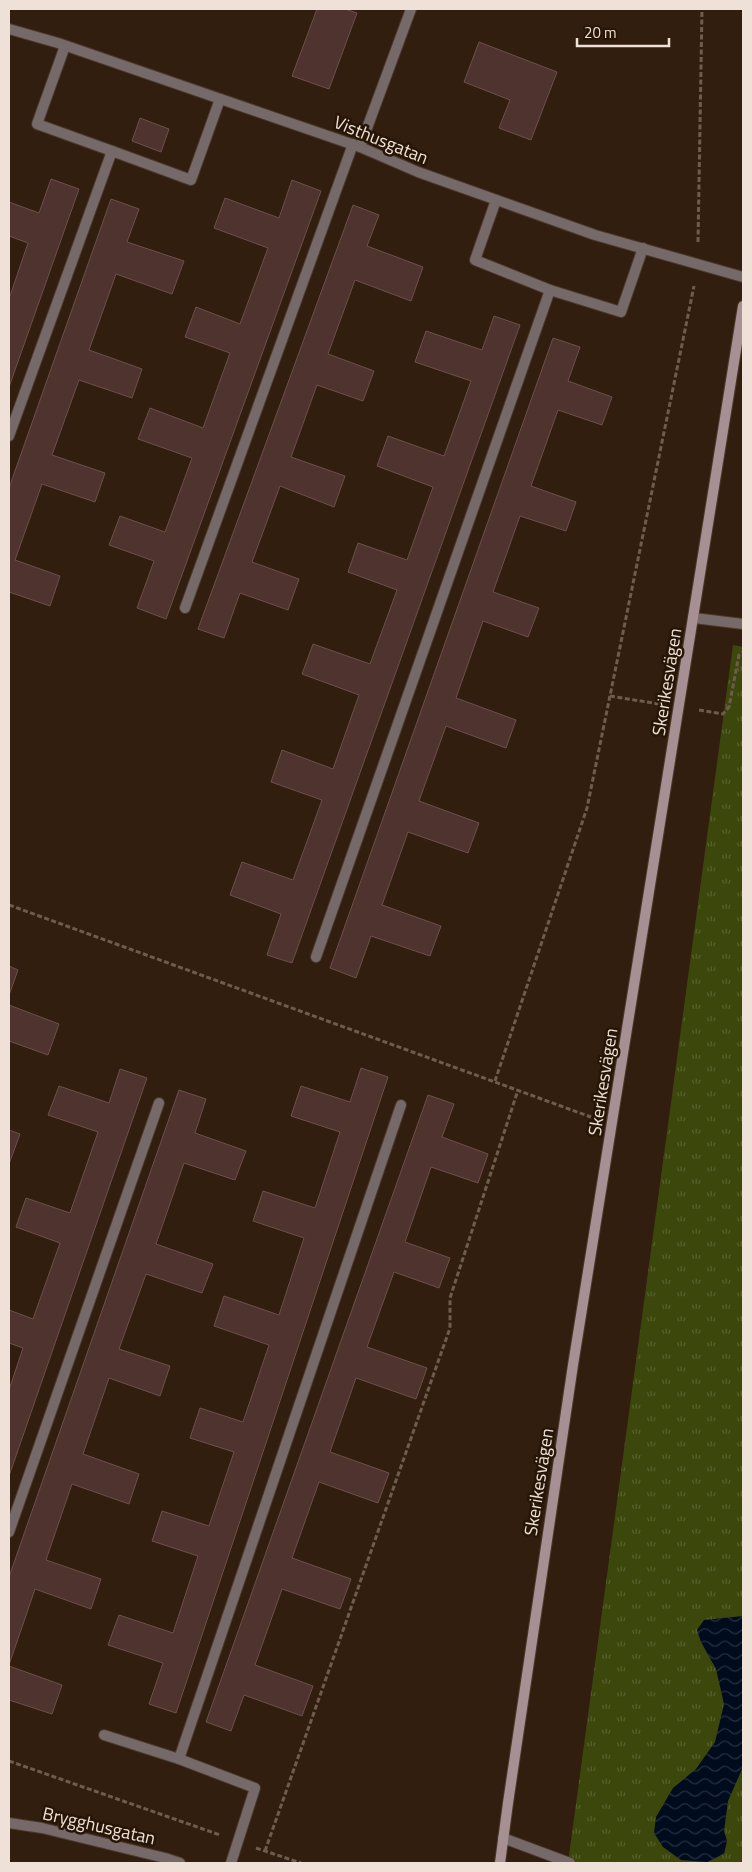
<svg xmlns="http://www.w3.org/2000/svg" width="752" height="1872" font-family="'Titillium Web',sans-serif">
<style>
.grass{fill:url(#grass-tufts)}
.water{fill:url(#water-waves)}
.building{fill:#4e332f;stroke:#6d504c}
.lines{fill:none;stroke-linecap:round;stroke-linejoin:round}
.lane-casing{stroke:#4c392b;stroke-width:12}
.street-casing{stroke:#4c392b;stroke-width:12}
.secondary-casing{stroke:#4c392b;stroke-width:12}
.path{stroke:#6e5c4f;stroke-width:3;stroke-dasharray:5 2.5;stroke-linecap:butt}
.lane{stroke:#76696a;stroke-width:10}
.street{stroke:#76696a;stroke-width:10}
.secondary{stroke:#a69093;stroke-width:10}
.labels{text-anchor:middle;stroke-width:5;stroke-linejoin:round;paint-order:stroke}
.street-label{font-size:18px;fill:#efe1d8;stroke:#271506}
</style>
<defs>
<pattern id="grass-tufts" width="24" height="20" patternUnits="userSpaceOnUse" patternTransform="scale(1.25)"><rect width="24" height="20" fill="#3c470b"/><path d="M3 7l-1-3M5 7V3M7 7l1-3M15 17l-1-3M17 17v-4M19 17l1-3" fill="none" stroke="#58612e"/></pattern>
<pattern id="water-waves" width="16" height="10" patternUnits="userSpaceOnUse" patternTransform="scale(1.25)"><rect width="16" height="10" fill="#000c1e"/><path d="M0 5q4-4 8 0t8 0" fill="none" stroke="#262f3e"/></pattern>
</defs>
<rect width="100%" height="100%" fill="#311e0f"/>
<polygon class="grass" points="733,645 743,647 743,1863 568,1863"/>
<polygon class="water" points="743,1616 743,1767 728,1801 724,1831 727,1841 724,1854 707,1862 681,1860 663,1847 654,1833 656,1817 673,1788 696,1769 715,1742 724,1704 716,1669 701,1642 697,1630 704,1620"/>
<g class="building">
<polygon points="317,9 345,9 357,13 329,89 292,76"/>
<polygon points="479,42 557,72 531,140 499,128 510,100 464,82"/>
<polygon points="140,118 169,129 161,152 132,141"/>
<polygon points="51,179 79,189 9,387 9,299 28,243 9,236 9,202 39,213"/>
<polygon points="292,180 321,191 166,619 137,608 154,561 109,545 120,516 165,532 192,458 138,439 150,408 203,428 230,353 185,337 196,307 240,324 268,248 214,228 225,198 279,218"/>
<polygon points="111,199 139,209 127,242 184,261 172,294 116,274 89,350 142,369 132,398 79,380 52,455 105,473 95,502 42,484 15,560 60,576 50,606 9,592 9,488"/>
<polygon points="353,205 379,215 367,246 423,267 411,301 355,280 328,354 374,371 363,401 317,385 291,457 345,476 334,507 280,486 252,562 299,579 288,610 240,593 224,638 198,629"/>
<polygon points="494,316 520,325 292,963 267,955 281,914 230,895 242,862 293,880 322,800 271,782 282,750 333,769 359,695 302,674 313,644 370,664 397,590 348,572 358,543 407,560 433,487 377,466 388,436 444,456 471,381 415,362 426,331 482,350"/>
<polygon points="553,338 580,347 568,381 612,397 602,425 558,410 531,486 576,502 566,531 520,516 493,592 539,608 528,637 483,621 456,698 516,720 506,748 446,726 419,801 479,823 468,853 408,832 382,905 441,926 430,956 371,936 356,978 330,968"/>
<polygon points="9,966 18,970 9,995"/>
<polygon points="9,1005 59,1024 48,1055 9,1041"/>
<polygon points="361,1068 388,1077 176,1713 149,1704 163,1663 108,1645 119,1615 173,1633 198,1556 152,1541 162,1511 209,1526 234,1452 190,1438 200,1408 243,1422 269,1345 214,1326 224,1296 279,1315 304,1238 253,1221 263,1191 315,1208 340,1132 291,1116 301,1086 350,1102"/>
<polygon points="120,1069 147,1078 9,1476 9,1390 23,1348 9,1343 9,1310 33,1319 60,1243 16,1227 26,1198 70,1213 98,1132 48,1115 59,1086 109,1103"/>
<polygon points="179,1090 206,1099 195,1133 246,1151 235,1180 184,1163 156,1244 213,1264 202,1293 146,1274 119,1349 170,1366 160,1396 109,1378 83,1454 139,1474 129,1504 72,1484 46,1560 101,1579 91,1609 35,1589 9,1665 9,1577"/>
<polygon points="428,1095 454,1104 442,1137 488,1154 478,1183 431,1167 405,1242 450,1258 439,1288 394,1272 367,1347 427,1368 416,1399 356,1378 330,1452 389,1473 378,1503 319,1482 292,1558 351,1579 340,1609 282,1589 255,1665 313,1686 302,1716 244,1695 231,1731 206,1722"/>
<polygon points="9,1130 20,1134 9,1164"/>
<polygon points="9,1666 62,1685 52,1714 9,1700"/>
</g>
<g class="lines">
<defs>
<g id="lane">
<polyline points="65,46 37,124 112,151"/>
<polyline points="496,200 475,260 550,290"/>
<polyline points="9,436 112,151 191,180 220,99"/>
<polyline points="185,608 353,144"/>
<polyline points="316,957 550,290 621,312 643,248"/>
<polyline points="9,1532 159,1103"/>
<polyline points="104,1735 179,1759"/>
<polyline points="503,1838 570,1863"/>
<polyline points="231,1863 255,1788 179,1759 401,1105"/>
</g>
<g id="street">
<polyline points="9,29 58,43 360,147 418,172 595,235 743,277"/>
<polyline points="360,147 411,9"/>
<polyline points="694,618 743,624"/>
<polyline points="9,1823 42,1828 165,1858 180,1863"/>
</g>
<polyline id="secondary" points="500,1863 508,1803 573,1365 743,306"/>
</defs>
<use href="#lane" class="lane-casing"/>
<use href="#street" class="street-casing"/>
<use href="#secondary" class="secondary-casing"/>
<g class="path">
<polyline points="698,242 702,9"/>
<polyline points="610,696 659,704"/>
<polyline points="699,710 723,714 729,707 739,655 743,652"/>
<polyline points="9,905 591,1117"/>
<polyline points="495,1081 587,808 694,286"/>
<polyline points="9,1761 220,1835"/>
<polyline points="256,1848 301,1863"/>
<polyline points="265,1851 450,1328 450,1298 518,1090"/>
</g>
<use href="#lane" class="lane"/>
<use href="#street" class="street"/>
<use href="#secondary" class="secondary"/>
</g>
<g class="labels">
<g class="street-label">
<text transform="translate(381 140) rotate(22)" y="6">Visthusgatan</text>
<text transform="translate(667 682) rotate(-81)" y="6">Skerikesvägen</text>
<text transform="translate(603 1082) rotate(-81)" y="6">Skerikesvägen</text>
<text transform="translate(539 1482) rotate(-81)" y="6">Skerikesvägen</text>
<text transform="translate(99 1826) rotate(13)" y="6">Brygghusgatan</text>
</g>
</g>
<rect width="752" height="1872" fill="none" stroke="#efe1d8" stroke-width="20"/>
<path d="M577 38v8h92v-8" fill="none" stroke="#efe1d8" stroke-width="2.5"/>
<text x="584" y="38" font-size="15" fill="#efe1d8" stroke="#271506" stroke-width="4" paint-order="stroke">20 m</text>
</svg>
